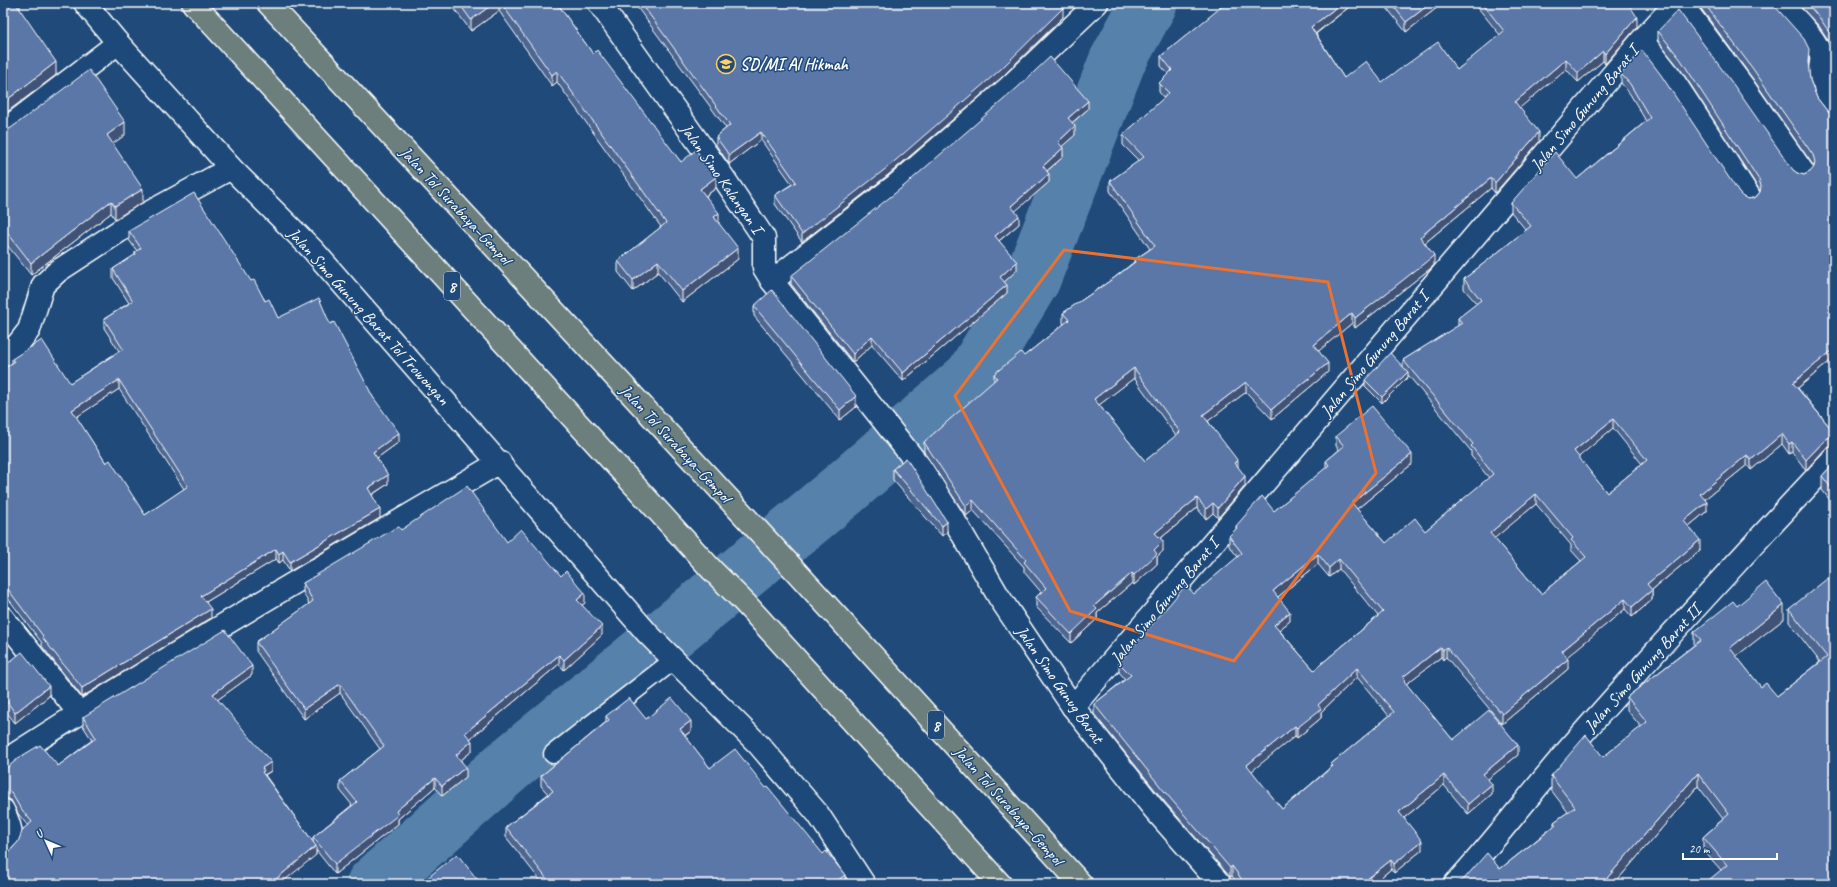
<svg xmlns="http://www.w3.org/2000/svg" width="1837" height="887" font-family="Caveat,sans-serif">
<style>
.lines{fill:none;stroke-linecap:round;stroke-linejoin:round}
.river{stroke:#5781aa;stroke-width:57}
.service-casing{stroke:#fff;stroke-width:21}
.minor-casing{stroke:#fff;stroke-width:25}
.motorway-casing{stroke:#fff;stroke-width:25}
.service{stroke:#1f4a7a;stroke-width:18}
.minor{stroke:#1f4a7a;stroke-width:22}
.motorway{stroke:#6c7f7c;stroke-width:22}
.wall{fill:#4d6690;stroke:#fff;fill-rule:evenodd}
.shaded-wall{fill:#3f5376;stroke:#fff}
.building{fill:#5a77a8;stroke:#fff;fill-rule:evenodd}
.marked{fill:none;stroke:#eb7230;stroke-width:3;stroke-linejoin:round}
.labels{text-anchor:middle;stroke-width:3;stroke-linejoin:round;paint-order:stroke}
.shield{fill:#1f4a7a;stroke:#bcc9d7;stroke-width:1}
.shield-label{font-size:16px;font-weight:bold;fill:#fff}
.poi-label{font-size:17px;font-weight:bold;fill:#fff;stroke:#1f4a7a;text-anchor:start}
.street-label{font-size:17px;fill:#fff;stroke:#1f4a7a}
</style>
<rect width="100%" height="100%" fill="#1f4a7a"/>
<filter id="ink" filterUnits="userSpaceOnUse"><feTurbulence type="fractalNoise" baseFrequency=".025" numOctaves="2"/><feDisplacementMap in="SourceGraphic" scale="8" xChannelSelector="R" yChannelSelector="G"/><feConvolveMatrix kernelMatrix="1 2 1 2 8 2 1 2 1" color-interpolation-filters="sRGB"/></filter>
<g filter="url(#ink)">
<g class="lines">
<polyline class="river" points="375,884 508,766 843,490 973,377 1032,279 1117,62 1149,3"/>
<defs>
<polyline id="service" points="553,754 674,660"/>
<g id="minor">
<polyline points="85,3 118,43 231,168 313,250 648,634 759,745 818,814 864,884"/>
<polyline points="599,3 723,177 764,238 764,268 772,281 921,468 957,525 999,597 1073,707 1154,809 1220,884"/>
<polyline points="1681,3 1743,86 1803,172"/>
<path d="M1779 3C1792 15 1817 38 1821 56 1822 61 1820 66 1820 71 1820 86 1825 99 1834 111"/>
<polyline points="1642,40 1671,77 1749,196"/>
<polyline points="3,131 118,43"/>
<polyline points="772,281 896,185 1009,87 1097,3"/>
<polyline points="3,356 18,344 29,330 43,285 58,271 141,217 231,168"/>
<polyline points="3,618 79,713"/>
<polyline points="1073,707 1642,40 1676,3"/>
<path d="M3 762C165 657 333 560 500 462"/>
<path d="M3 810C10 826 16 836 3 850"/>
<path d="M1455 884C1495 841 1530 794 1568 750 1655 651 1744 554 1834 458"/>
</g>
<g id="motorway">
<polyline points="193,3 712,570 745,603 1000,884"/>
<polyline points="268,3 790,565 1081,884"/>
</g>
</defs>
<use href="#service" class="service-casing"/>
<use href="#minor" class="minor-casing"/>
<use href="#motorway" class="motorway-casing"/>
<use href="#service" class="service"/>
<use href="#minor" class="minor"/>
<use href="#motorway" class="motorway"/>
</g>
<g class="wall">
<polygon points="450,3 557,3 593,54 681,162 716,188 706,196 719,224 738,259 682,302 658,272 633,291 618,272 618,261 661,227 557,82 552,86 499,11 471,31"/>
<polygon points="634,3 1058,3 1063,17 1001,78 888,175 802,242 775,204 775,195 792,184 761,140 729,164 716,145 716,137 726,128"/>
<path d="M1217 3H1354L1316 34 1344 78 1382 82 1457 70 1500 35 1474 3H1628L1637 27 1605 64 1603 61 1578 82 1566 69 1519 108 1539 142 1495 193 1491 188 1425 243 1434 265 1431 268 1355 328 1352 323 1318 351 1328 372 1272 419 1246 392 1208 421 1238 467 1245 486 1218 518 1213 513 1206 519 1197 508 1160 539 1163 551 1157 557V564L1134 585 1132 583 1097 613V619L1071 643 1036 607V597L1041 592 1024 572V567L973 510 966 516 924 452V442L994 382V374L1024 356 1064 324 1063 323V313L1114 278 1134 262V260L1150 249 1110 191V181L1139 161 1123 145V135L1164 98 1159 92V83L1168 74 1161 66V56L1221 8ZM1134 378 1176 436 1145 461 1099 405Z"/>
<polygon points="1383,3 1443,3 1406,32"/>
<path d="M1697 3H1772L1809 59 1808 66 1810 80 1817 98 1828 112 1834 114V358L1798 388 1834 432V446H1831L1825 449 1806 470 1792 452 1789 454 1782 444 1751 470 1747 465 1705 499 1707 511 1689 526 1700 550 1652 590V600L1632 617 1625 609 1566 657 1568 669 1502 724 1446 657 1443 660 1441 657 1406 684 1453 740 1518 755 1488 779 1492 794 1468 814 1444 785 1404 818 1422 850 1394 873 1391 869 1373 884H1238L1232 876 1230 877 1164 801 1094 714V704L1125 679 1119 672V663L1194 594 1238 557 1229 546V536L1236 529V526L1274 511 1326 468V461L1339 450 1336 446V436L1412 464 1357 509 1386 543 1425 531 1489 478 1471 456V451L1408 375V377L1382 403 1365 386V380L1403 367V360L1458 326V318L1477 304 1464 289V279L1526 230 1511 212V203L1577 179 1646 121 1630 94 1621 83V74L1743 197 1749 199 1756 197 1760 192 1759 189 1681 70 1658 41V31L1793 170 1797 173 1804 175 1810 172 1814 168 1813 165 1753 79ZM1613 428 1642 464 1607 493 1578 457ZM1536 504 1571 545V550L1581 561 1541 594 1494 538ZM1318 564 1329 577 1339 569 1378 616 1314 670 1279 630 1290 621 1278 597ZM1357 677 1389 716 1331 764V767L1282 809 1251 771 1295 736 1297 738 1321 718V712Z"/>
<polygon points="1797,3 1834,3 1834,83 1833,71 1833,54 1830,43 1819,26"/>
<polygon points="1088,109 1072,123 1075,135 1062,146 1063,157 1047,171 1049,182 1015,211 1019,224 999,241 1017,270 1004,282 1007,293 903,381 872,345 853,362 791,284 791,276"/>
<polygon points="3,130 125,135 112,144 143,202 115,219 111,213 31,275 3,240"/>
<path d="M129 231 251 281 278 318 330 324 399 442 377 458 388 484 372 495 380 518 290 571 283 560 279 563 276 559 206 602 211 618 82 697 42 646V643L7 597 5 599 3 596V369L12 363V359L70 383 119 351 104 328V319L129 303 113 278V269L135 255V252L137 251 129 240ZM119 389 184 489 145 515 106 463 76 417Z"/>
<polygon points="754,306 856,407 840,420 754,316"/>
<polygon points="906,458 947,532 942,536 893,480 893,469"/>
<polygon points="1834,463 1834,505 1822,490 1822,476"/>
<polygon points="401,530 507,542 561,576 585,603 582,605 602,635 564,670 559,664 470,739 472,751 461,760 466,777 442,796 435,787 398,819 398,824 335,874 316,850 316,855 8,853 18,842 28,826 19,815 11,800 4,798 3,796 3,771 58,766 92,740 83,726 83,717 252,675 217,700 271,771 265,775 313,842 313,837 352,805 340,790 340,781 380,749 340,693 304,719 256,651 256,642 309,604 303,592 303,583"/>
<polygon points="1834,586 1834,884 1721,870 1703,850 1703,837 1723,819 1698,786 1614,884 1451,884 1458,882 1500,869 1554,826 1554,822 1568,812 1551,790 1551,776 1603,757 1641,727 1627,710 1627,697 1694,645 1694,632 1737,606 1784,619 1736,656 1761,687 1777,696 1820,662 1789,622 1789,609"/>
<polygon points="3,667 49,696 15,723 5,710"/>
<polygon points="606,716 646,719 691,731 685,736 710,768 766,788 845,884 543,884 506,837 506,827 548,794 541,786 541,776 606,722"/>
</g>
<g class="shaded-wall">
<polygon points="20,3 20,16 17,5"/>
<polygon points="494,3 499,3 499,11 471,31 471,20"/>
<polygon points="1342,3 1354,3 1311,37 1311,27"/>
<polygon points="1431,3 1443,3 1406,32 1406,22"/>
<polygon points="1063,8 1063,17 1001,78 888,175 802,242 802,234"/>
<polygon points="1637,17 1637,27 1605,64 1605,54"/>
<polygon points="1603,51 1603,61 1578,82 1578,73"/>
<polygon points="1566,59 1566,69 1515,112 1515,102"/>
<polygon points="56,62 56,75 3,115 3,103"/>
<polygon points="557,71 557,82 552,86 552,75"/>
<polygon points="1088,101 1088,109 1068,126 1068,118"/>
<polygon points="125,122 125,135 107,148 107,135"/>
<polygon points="1075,126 1075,135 1058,150 1058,142"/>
<polygon points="761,132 761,140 729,164 729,155"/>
<polygon points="1539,132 1539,142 1495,193 1495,183"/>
<polygon points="1063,148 1063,157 1043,174 1043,166"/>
<polygon points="1049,174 1049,182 1011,215 1011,206"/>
<polygon points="716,177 716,188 700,200 700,189"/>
<polygon points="1491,178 1491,188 1420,247 1420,237"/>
<polygon points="143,189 143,202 115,219 115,206"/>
<polygon points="111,201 111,213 31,275 31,263"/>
<polygon points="719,213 719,224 714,217"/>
<polygon points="1019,216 1019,224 995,244 995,236"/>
<polygon points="738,248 738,259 682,302 682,291"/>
<polygon points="1434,255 1434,265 1431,268 1355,328 1355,318"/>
<polygon points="658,261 658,272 633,291 633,280"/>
<polygon points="1017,262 1017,270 1000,286 1000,277"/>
<polygon points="1007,285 1007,293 903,381 903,373"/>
<polygon points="1352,313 1352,323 1314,355 1314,345"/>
<polygon points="872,336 872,345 853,362 853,354"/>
<polygon points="1834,349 1834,358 1793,392 1793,383"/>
<polygon points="1328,363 1328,372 1272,419 1272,409"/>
<polygon points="1134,368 1134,378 1094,409 1094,399"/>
<polygon points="1408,372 1408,377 1382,403 1382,397"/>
<polygon points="119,380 119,389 72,420 72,410"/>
<polygon points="1246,382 1246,392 1203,425 1203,415"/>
<polygon points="856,396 856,407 840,420 840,410"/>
<polygon points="1613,419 1613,428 1574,461 1574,451"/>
<polygon points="399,433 399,442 373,461 373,452"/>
<polygon points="1782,434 1782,444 1751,470 1751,460"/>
<polygon points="1831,436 1831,446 1825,449 1806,470 1806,460 1825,440"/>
<polygon points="1792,442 1792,452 1789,454 1789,444"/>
<polygon points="1412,454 1412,464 1352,513 1352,503"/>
<polygon points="1747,455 1747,465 1700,503 1700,494"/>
<polygon points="1238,461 1238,471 1235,463"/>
<polygon points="388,475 388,484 368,497 368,488"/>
<polygon points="1245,476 1245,486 1218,518 1218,508"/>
<polygon points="1536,494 1536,504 1490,542 1490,533"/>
<polygon points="1197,498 1197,508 1155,543 1155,533"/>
<polygon points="973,500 973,510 966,516 966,506"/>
<polygon points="1707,502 1707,511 1684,530 1684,521"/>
<polygon points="1213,503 1213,513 1206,519 1206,509"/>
<polygon points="380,509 380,518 290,571 290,562"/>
<polygon points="947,522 947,532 942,536 942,526"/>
<polygon points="1700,540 1700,550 1647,594 1647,584"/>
<polygon points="1163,541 1163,551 1157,557 1157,564 1134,585 1134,575 1154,550"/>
<polygon points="276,549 276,559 201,605 201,596"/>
<polygon points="283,551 283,560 279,563 279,554"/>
<polygon points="1318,554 1318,564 1273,601 1273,591"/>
<polygon points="1339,559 1339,569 1329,577 1329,568"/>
<polygon points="1132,573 1132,583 1097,613 1097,619 1071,643 1071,634 1094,606"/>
<polygon points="7,588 7,597 5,599 5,590"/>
<polygon points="1652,590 1652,600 1632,617 1632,607"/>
<polygon points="585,593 585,603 577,609 577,600"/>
<polygon points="1625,599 1625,609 1562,661 1562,651"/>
<polygon points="1784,605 1784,619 1730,661 1730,648"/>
<polygon points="211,609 211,618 82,697 82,688"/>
<polygon points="1290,612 1290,621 1274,634 1274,625"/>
<polygon points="602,626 602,635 564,670 564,660"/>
<polygon points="1441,647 1441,657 1405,685 1404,690 1403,677"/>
<polygon points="1446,647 1446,657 1443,660 1443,650"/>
<polygon points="559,655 559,664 465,743 465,733"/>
<polygon points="1568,659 1568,669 1502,724 1502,714"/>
<polygon points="252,666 252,675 213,703 213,694"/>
<polygon points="1357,668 1357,677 1321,712 1321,718 1297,738 1297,728 1318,705"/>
<polygon points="340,684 340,693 304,719 304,709"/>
<polygon points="49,686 49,696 15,723 15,713"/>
<polygon points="5,699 5,710 3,711 3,701"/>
<polygon points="691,721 691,731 680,739 680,729"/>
<polygon points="1295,726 1295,736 1247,775 1247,765"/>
<polygon points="472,741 472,751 456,764 456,755"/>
<polygon points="1518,745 1518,755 1483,783 1483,774"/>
<polygon points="271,762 271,771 264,775 262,780 262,768"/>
<polygon points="466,767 466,777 442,796 442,786"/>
<polygon points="1698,773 1698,786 1614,884 1602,884"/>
<polygon points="1444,775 1444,785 1399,822 1399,812"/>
<polygon points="435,778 435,787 398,819 398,824 335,874 335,864 396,811"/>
<polygon points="1492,784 1492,794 1468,814 1468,804"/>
<polygon points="1422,841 1422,850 1394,873 1394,864"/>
<polygon points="316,846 316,855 280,884 270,884"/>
<polygon points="1391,860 1391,869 1373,884 1361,884"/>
<polygon points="1232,866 1232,876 1230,877 1230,868"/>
<polygon points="845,875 845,884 833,884"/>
</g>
<g class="building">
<polygon points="3,3 20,3 17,5 56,62 3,103"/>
<polygon points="459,3 494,3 471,20"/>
<polygon points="501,3 557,3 593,54 597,50 681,162 696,150 716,177 700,189 719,213 714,217 738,248 682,291 658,261 633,280 618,261 666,223 557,71 552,75"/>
<polygon points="641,3 1058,3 1063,8 1001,69 888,167 802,234 775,195 796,182 761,132 729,155 716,137 730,125"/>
<path d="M1225 3H1342L1311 27 1344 78 1366 61 1382 82 1438 42 1457 70 1504 31 1482 3H1628L1637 17 1605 54 1603 51 1578 73 1566 59 1515 102 1539 132 1495 183 1491 178 1420 237 1434 255 1431 258 1355 318 1352 313 1314 345 1328 363 1272 409 1246 382 1203 415 1238 461 1235 463 1245 476 1218 508 1213 503 1206 509 1197 498 1155 533 1163 541 1154 550 1157 554 1134 575 1132 573 1094 606 1097 609 1071 634 1036 597 1046 588 1024 562 1026 560 973 500 966 506 924 442 997 378 994 374 1021 352 1024 356 1069 320 1063 313 1114 278 1135 262 1134 260 1155 246 1110 181 1144 157 1123 135 1169 93 1159 83 1172 70 1161 56 1225 4ZM1134 368 1180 432 1145 461 1094 399Z"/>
<polygon points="1391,3 1431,3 1406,22"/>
<path d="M1704 3H1772L1804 39 1809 49 1808 62 1810 80 1817 98 1828 112 1834 114V349L1793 383 1834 432V436H1831L1825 440 1806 460 1792 442 1789 444 1782 434 1751 460 1747 455 1700 494 1707 502 1684 521 1700 540 1647 584 1652 590 1632 607 1625 599 1562 651 1568 659 1502 714 1446 647 1443 650 1441 647 1403 677 1405 679 1404 681 1453 740 1489 710 1518 745 1483 774 1492 784 1468 804 1444 775 1399 812 1422 841 1394 864 1391 860 1361 884H1245L1232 866 1230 868 1164 791 1094 704 1131 675 1119 663 1186 585 1194 594 1242 553 1229 536 1237 528 1236 526 1262 496 1274 511 1329 465 1326 461 1344 446 1336 436 1372 406 1412 454 1352 503 1386 543 1415 518 1425 531 1493 474 1471 446 1473 444 1403 360 1462 323 1458 318 1481 300 1464 279 1531 226 1511 203 1555 152 1577 179 1650 118 1630 84 1621 74 1642 50 1661 75 1739 193 1743 197 1749 199 1756 197 1760 192 1761 186 1759 180 1681 60 1658 31 1678 10 1733 84 1793 170 1797 173 1804 175 1810 172 1814 167 1815 162 1813 155 1753 69ZM1613 419 1647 460 1607 493 1574 451ZM1536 494 1573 538 1571 540 1586 557 1541 594 1490 533ZM1318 554 1329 568 1339 559 1383 612 1314 670 1274 625 1290 612 1273 591ZM1357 668 1394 712 1331 764 1333 766 1282 809 1247 765 1295 726 1297 728 1321 709 1318 705Z"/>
<polygon points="1806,3 1834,3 1834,73 1833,61 1834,47 1830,33 1819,17"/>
<polygon points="1050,57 1088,101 1068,118 1075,126 1058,142 1063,148 1043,166 1049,174 1011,206 1019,216 995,236 1017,262 1000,277 1007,285 903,373 872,336 853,354 791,276 904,186 1017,88"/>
<polygon points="89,70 125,122 107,135 143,189 115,206 111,201 31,263 3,227 3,130 5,131 11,128"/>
<path d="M194 193 251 281 254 280 265 301 269 299 278 318 319 298 330 324 334 322 373 397 399 433 373 452 388 475 368 488 380 509 290 562 283 551 279 554 276 549 201 596 211 609 82 688 42 637 43 636 7 588 5 590 3 587V369L14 362 12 359 42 340 70 383 123 349 104 319 133 301 113 269 136 254 135 252 141 248 129 231ZM119 380 188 486 145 515 110 460 106 463 72 410Z"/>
<polygon points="772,290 856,396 840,410 754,306"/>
<polygon points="1390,353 1408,372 1382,397 1365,380"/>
<polygon points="906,458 947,522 942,526 893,469"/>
<polygon points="1834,463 1834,492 1822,476"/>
<polygon points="467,486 507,542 521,529 561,576 566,571 585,593 577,600 602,626 564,660 559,655 465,733 472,741 456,755 466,767 442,786 435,778 396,811 398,815 335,864 313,837 357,802 340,781 384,746 340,684 304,709 256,642 313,601 303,583 392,530 399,527 401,530"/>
<polygon points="1828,578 1834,586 1834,884 1704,884 1727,865 1703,837 1729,814 1698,773 1602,884 1451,884 1452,883 1458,882 1464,879 1487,853 1500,869 1556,825 1554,822 1575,807 1551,776 1586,735 1603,757 1647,722 1627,697 1701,640 1694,632 1733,601 1737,606 1766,582 1784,605 1730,648 1761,687 1766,683 1777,696 1827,657 1789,609"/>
<polygon points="225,630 252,666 213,694 271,762 262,768 264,771 262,772 316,846 270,884 3,884 3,853 8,853 18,842 23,829 32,822 19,806 11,792 4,789 3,787 3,771 20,757 40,745 58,766 96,738 83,717"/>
<polygon points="22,652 49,686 15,713 5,699 3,701 3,667"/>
<polygon points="629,698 646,719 672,698 691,721 680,729 710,768 735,749 766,788 768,787 823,854 826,851 845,875 833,884 551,884 506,827 553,791 541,776 609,720 606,716"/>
<polygon points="457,854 481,884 420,884"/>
</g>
</g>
<path class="marked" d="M1064 250 1328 282 1376 473 1234 661 1070 611 955 396Z"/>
<defs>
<symbol id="school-ring" viewBox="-11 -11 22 22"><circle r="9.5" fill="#1f4a7a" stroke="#ffd166" stroke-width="1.5"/><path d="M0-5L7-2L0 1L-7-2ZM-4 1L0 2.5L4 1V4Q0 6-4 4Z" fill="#ffd166"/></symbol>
</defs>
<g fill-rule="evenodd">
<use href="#school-ring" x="715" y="53" width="22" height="22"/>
</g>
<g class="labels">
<g class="shield">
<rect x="444" y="272" width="16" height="28" rx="3"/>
<rect x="928" y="711" width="16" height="28" rx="3"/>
</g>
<g class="shield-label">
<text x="452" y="292">8</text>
<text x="936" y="731">8</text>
</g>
<g class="poi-label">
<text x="740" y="70">SD/MI Al Hikmah</text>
</g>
<g class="street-label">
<text transform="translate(1584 108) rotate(-50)" y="6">Jalan Simo Gunung Barat I</text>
<text transform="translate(722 178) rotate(55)" y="6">Jalan Simo Kalangan I</text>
<text transform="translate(456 205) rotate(47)" y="6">Jalan Tol Surabaya–Gempol</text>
<text transform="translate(369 316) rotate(48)" y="6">Jalan Simo Gunung Barat Tol Trowongan</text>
<text transform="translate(1374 354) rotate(-50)" y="6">Jalan Simo Gunung Barat I</text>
<text transform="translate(676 443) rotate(47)" y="6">Jalan Tol Surabaya–Gempol</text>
<text transform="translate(1164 601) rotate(-50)" y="6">Jalan Simo Gunung Barat I</text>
<text transform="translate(1642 668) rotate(-48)" y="6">Jalan Simo Gunung Barat II</text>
<text transform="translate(1060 684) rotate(55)" y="6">Jalan Simo Gunug Barat</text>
<text transform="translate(1009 805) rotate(48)" y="6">Jalan Tol Surabaya–Gempol</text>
</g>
</g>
<rect width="1837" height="887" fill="none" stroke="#1f4a7a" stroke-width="16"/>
<rect x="8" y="8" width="1821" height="871" fill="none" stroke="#fff" stroke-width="1.5" filter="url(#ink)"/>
<g transform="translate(46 841) rotate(314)" stroke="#1f4a7a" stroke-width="3" paint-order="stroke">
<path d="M0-3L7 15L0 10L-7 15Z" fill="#ffffff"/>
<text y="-6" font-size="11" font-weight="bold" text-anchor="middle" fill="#ffffff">U</text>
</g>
<path d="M1683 853v6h94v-6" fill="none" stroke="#ffffff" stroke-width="2"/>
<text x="1689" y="853" font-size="12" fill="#ffffff" stroke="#1f4a7a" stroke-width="3" paint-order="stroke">20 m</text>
</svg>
